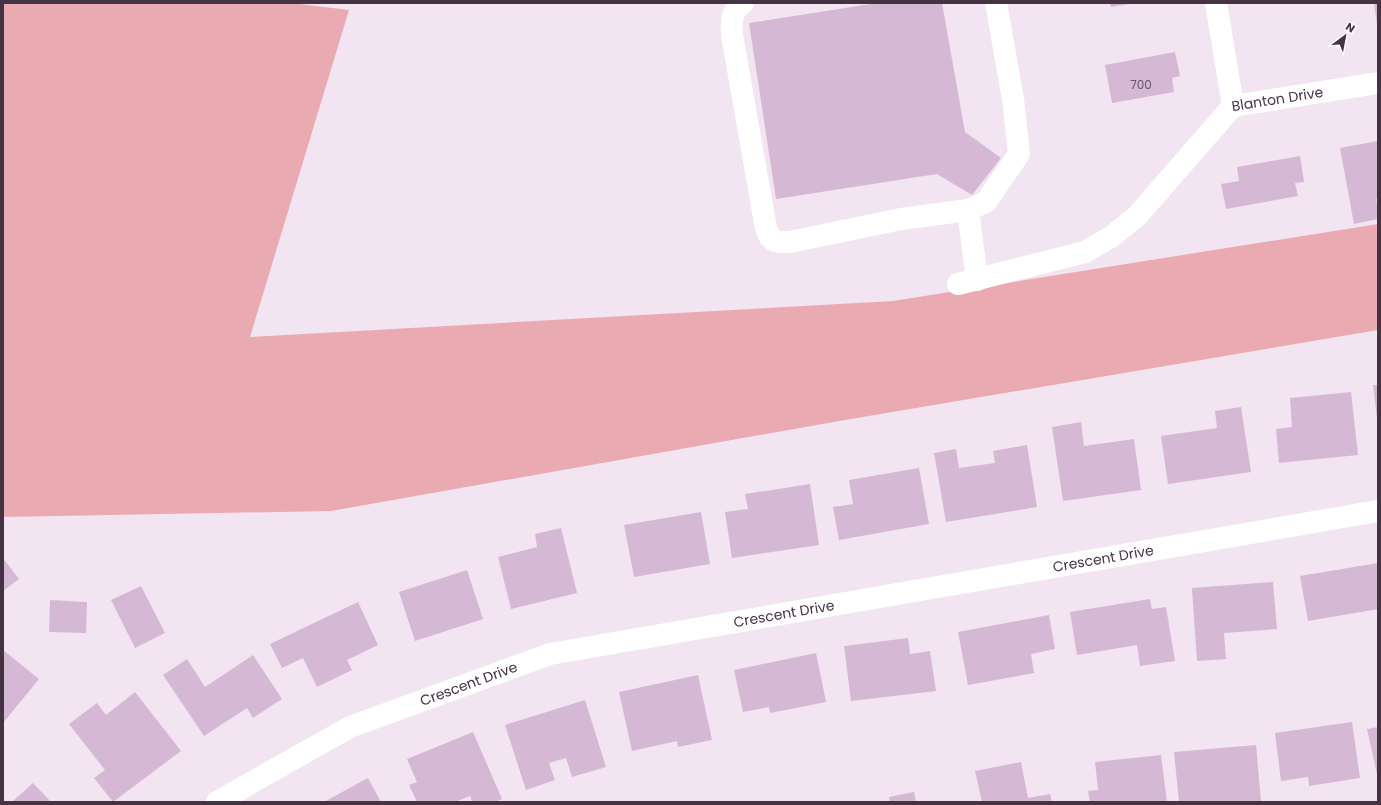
<svg xmlns="http://www.w3.org/2000/svg" width="1381" height="805" font-family="Poppins,sans-serif">
<style>
.green{fill:#eaaab1}
.building{fill:#d5b9d4}
.lines{fill:none;stroke-linecap:round;stroke-linejoin:round}
.minor{stroke:#fff;stroke-width:22}
.labels{text-anchor:middle;stroke-width:3;stroke-linejoin:round;paint-order:stroke}
.number-label{font-size:12px;fill:#695468}
.street-label{font-size:14px;fill:#453344;stroke:#fff}
</style>
<rect width="100%" height="100%" fill="#f3e4f1"/>
<polygon class="green" points="3,3 291,3 349,10 250,337 893,301 1378,224 1378,330 845,420 331,511 3,517"/>
<g class="building">
<polygon points="877,3 942,3 965,132 1001,158 972,195 937,174 776,199 749,23"/>
<polygon points="1110,3 1129,3 1129,4 1111,7"/>
<polygon points="1374,3 1378,3 1378,25 1377,25"/>
<polygon points="1175,52 1180,76 1172,78 1174,92 1112,103 1105,65"/>
<polygon points="1378,141 1378,199 1376,199 1378,211 1378,219 1354,224 1340,148"/>
<polygon points="1300,156 1304,182 1295,183 1298,196 1226,209 1221,184 1239,181 1237,167"/>
<polygon points="1373,385 1378,385 1378,419 1377,419"/>
<polygon points="1351,392 1358,455 1279,463 1276,429 1292,427 1290,398"/>
<polygon points="1241,407 1251,472 1168,484 1161,436 1217,428 1215,411"/>
<polygon points="1081,422 1084,446 1134,439 1141,490 1063,501 1052,427"/>
<polygon points="1027,445 1037,507 946,522 934,453 956,449 959,468 995,463 993,451"/>
<polygon points="919,468 929,524 839,540 833,507 853,504 849,480"/>
<polygon points="810,484 819,545 732,558 725,512 748,509 745,494"/>
<polygon points="701,512 710,564 634,577 624,525"/>
<polygon points="561,528 577,593 511,609 498,557 537,547 535,534"/>
<polygon points="3,558 19,579 3,591"/>
<polygon points="1378,563 1378,609 1308,621 1300,576"/>
<polygon points="467,570 483,619 415,641 399,592"/>
<polygon points="1273,582 1277,629 1224,633 1226,659 1197,661 1192,588"/>
<polygon points="141,586 165,633 135,648 111,600"/>
<polygon points="1150,599 1152,609 1166,607 1175,661 1140,666 1137,645 1077,655 1070,612"/>
<polygon points="50,600 87,602 86,633 49,632"/>
<polygon points="358,602 378,645 347,660 352,670 317,687 303,658 282,668 270,644"/>
<polygon points="1049,615 1055,649 1031,654 1034,673 968,685 958,632"/>
<polygon points="908,638 910,654 930,651 936,691 851,701 844,646"/>
<polygon points="3,650 39,679 3,723"/>
<polygon points="816,653 826,702 770,713 769,707 743,712 734,670"/>
<polygon points="253,655 282,699 253,718 247,708 204,736 163,675 187,659 205,687"/>
<polygon points="698,675 712,740 678,747 677,741 632,751 619,692"/>
<polygon points="135,692 181,751 113,802 94,778 105,770 69,724 97,703 106,715"/>
<polygon points="585,700 606,767 572,777 566,758 549,763 555,780 526,790 505,725"/>
<polygon points="1352,722 1360,778 1309,786 1308,777 1281,781 1275,733"/>
<polygon points="1378,727 1378,774 1377,774 1367,729"/>
<polygon points="473,732 502,799 495,802 472,802 470,796 455,802 417,802 409,785 417,782 407,759"/>
<polygon points="1256,745 1261,802 1179,802 1174,752"/>
<polygon points="1161,755 1167,802 1090,802 1088,791 1098,790 1095,762"/>
<polygon points="1021,762 1028,798 1050,794 1052,802 982,802 975,771"/>
<polygon points="368,778 381,802 324,802"/>
<polygon points="33,783 51,802 12,802"/>
<polygon points="914,792 916,802 890,802 889,797"/>
</g>
<g class="lines">
<g class="minor">
<path d="M743 3C730 11 732 21 732 35L765 223C769 240 772 243 790 242L901 219 968 210 986 202 1019 154 1013 99 996 3"/>
<polyline points="1216,3 1233,106"/>
<path id="s1" d="M1233 106 1378 83"/>
<polyline points="968,210 977,280"/>
<polyline points="958,284 1085,252 1111,237 1137,216 1233,106"/>
<path id="s2" d="M217 802 350 727 550 654 1378 511"/>
</g>
</g>
<g class="labels">
<g class="number-label">
<text x="1141" y="89">700</text>
</g>
<g class="street-label">
<text dy="5" stroke="none"><textPath href="#s1" startOffset="45">Blanton Drive</textPath></text>
<text dy="5" stroke="none"><textPath href="#s2" startOffset="927">Crescent Drive</textPath></text>
<text dy="5" stroke="none"><textPath href="#s2" startOffset="603">Crescent Drive</textPath></text>
<text dy="5" stroke="none"><textPath href="#s2" startOffset="279">Crescent Drive</textPath></text>
</g>
</g>
<rect width="1381" height="805" fill="none" stroke="#453344" stroke-width="8"/>
<g transform="translate(1345 36) rotate(32)" stroke="#ffffff" stroke-width="3" paint-order="stroke">
<path d="M0-3L7 15L0 10L-7 15Z" fill="#453344"/>
<text y="-6" font-size="11" font-weight="bold" text-anchor="middle" fill="#453344">N</text>
</g>
</svg>
